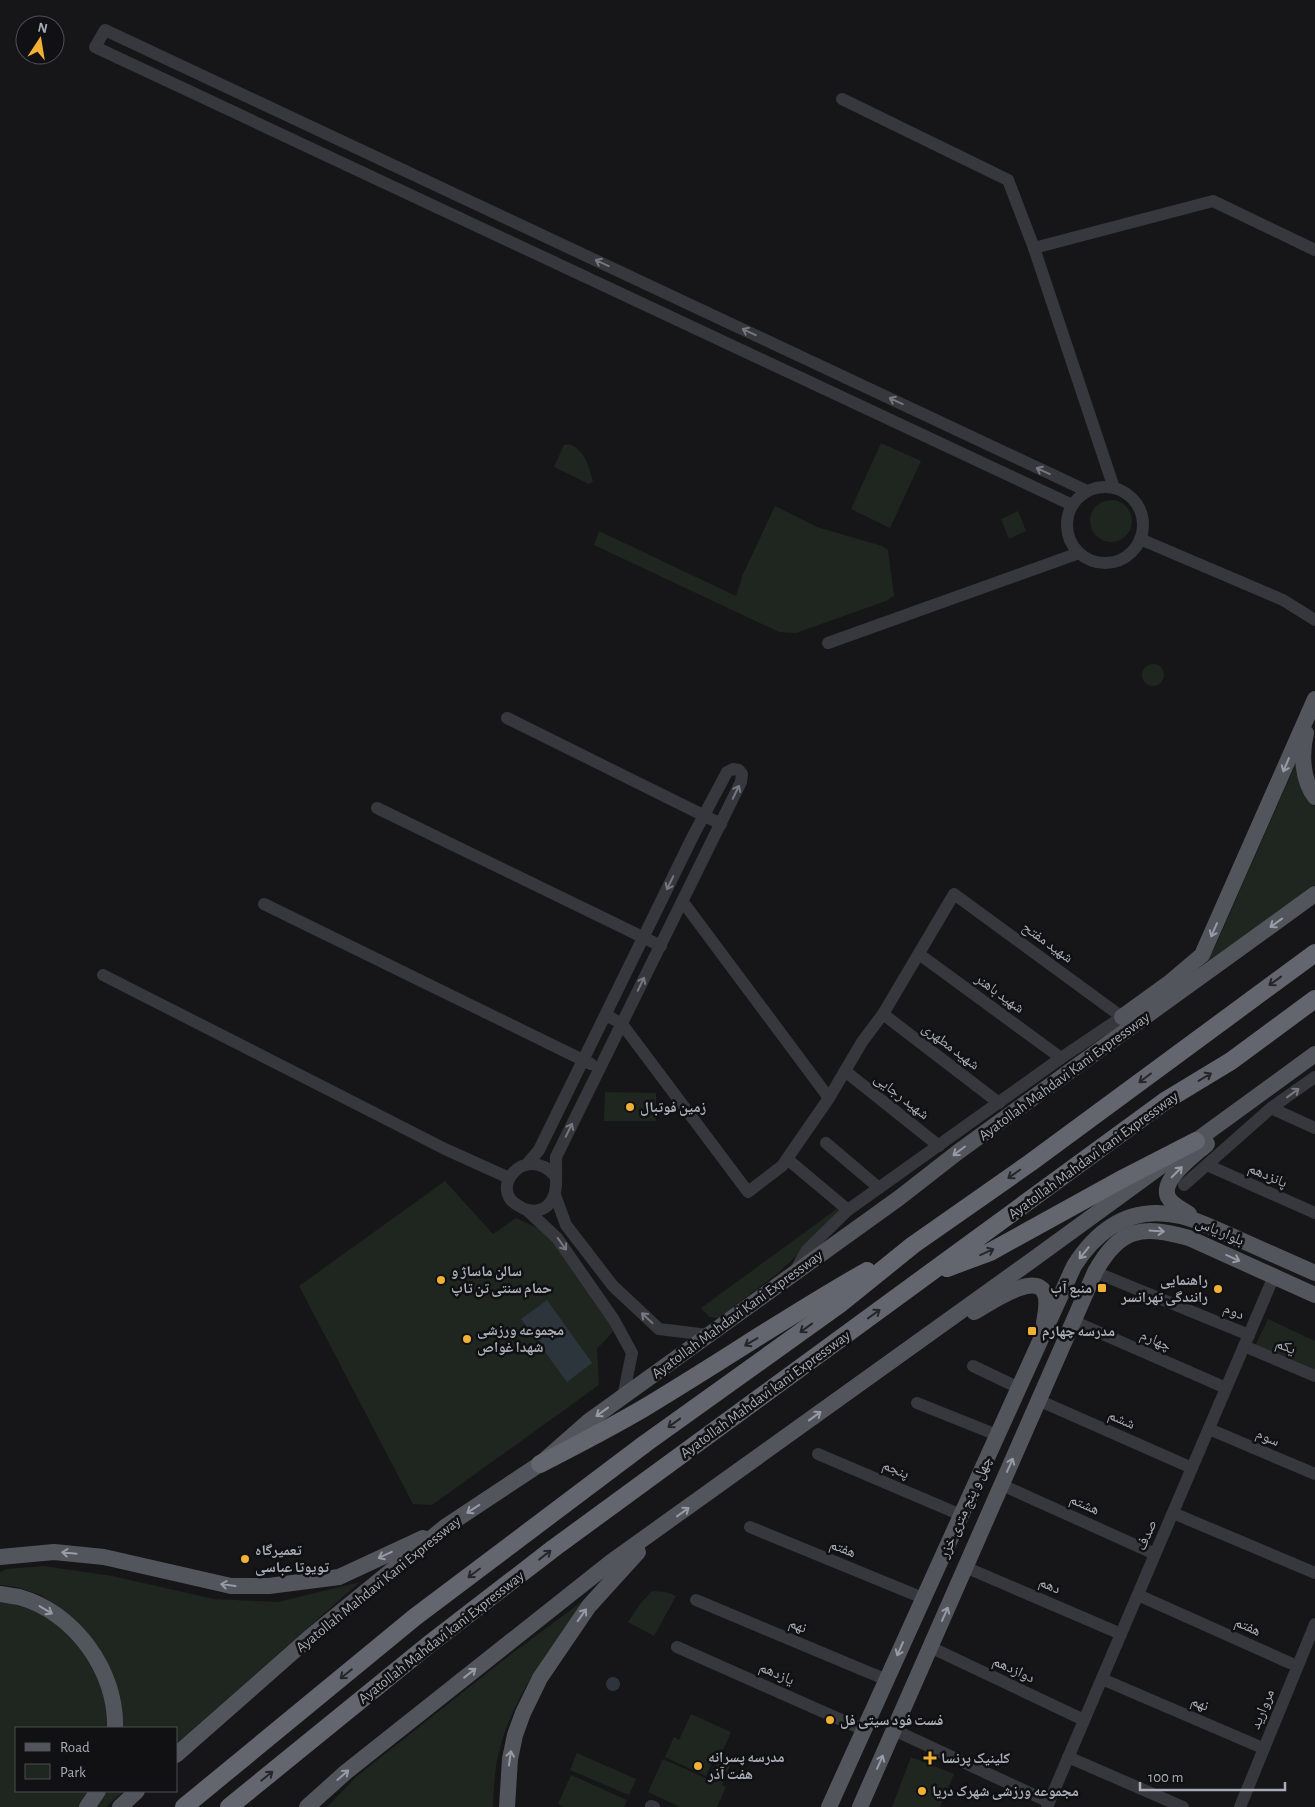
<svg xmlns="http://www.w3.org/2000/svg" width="1315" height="1807" font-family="'Alegreya Sans','Noto Naskh Arabic',sans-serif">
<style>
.green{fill:#1e261f}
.water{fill:#2c353c}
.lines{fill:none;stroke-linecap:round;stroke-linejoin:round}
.minor{stroke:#37383d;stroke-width:12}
.major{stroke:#53555c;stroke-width:16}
.highway{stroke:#63666e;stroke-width:18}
.oneway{stroke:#757881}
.oneway2{stroke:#979ba6}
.oneway3{stroke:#26262a}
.poi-dot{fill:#f2b134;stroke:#111113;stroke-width:2}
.labels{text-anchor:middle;stroke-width:5;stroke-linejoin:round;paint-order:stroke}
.street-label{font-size:15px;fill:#a8adb8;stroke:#111113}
.poi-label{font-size:15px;font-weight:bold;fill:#a8adb8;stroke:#111113;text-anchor:start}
</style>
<rect width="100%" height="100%" fill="#161618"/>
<g class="green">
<polygon points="881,443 921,461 890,528 851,509"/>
<path d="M570 444C586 452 588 465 593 481L589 484 554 467 564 445Z"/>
<circle cx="1111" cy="521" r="21"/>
<polygon points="775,506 817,527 882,546 888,550 894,596 886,601 796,633 779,632 594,545 599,531 736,596 743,574"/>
<polygon points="1018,511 1026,531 1009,539 1001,519"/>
<circle cx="1153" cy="675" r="11"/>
<polygon points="1298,759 1306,795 1315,807 1315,885 1196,972 1214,949"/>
<polygon points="605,1092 656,1093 656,1121 604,1121"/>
<polygon points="445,1181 493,1234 516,1218 546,1232 615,1329 597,1349 599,1385 432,1505 413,1504 299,1286"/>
<polygon points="838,1208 843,1213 778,1273 719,1318 709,1317 701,1308"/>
<polygon points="1268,1319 1315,1341 1315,1371 1255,1346"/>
<polygon points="44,1566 112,1576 214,1599 278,1602 360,1582 176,1744 176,1728 120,1728 120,1715 64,1613 41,1595 17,1587 0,1585 0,1572 7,1569"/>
<polygon points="652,1591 666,1592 676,1596 654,1636 628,1622 641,1603"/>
<path d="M588 1597C552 1647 511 1696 498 1757 494 1773 494 1791 493 1807H327L356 1777 506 1658Z"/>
<path d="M0 1601C14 1604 28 1607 41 1613 73 1630 103 1673 108 1709 109 1715 108 1722 108 1728H16V1791H90L80 1807H0Z"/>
<polygon points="691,1714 731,1732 721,1755 732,1760 722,1785 726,1787 717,1807 680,1807 648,1792 663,1759 710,1780 719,1758 715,1756 706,1776 665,1757 674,1737 679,1740"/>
<polygon points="577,1753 636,1779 629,1795 570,1770"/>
<polygon points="911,1757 954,1774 940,1807 892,1807"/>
<polygon points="571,1775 627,1800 624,1807 564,1807 558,1804"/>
<polygon points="106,1791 124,1791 106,1807 95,1807"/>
</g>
<g class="water">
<polygon points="547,1300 592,1363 567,1382 521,1319"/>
<circle cx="613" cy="1684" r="7"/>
</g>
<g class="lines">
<g class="minor">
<polyline points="842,99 1008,180 1034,248 1114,488"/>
<polyline points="1034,248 1213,201 1315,250"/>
<circle cx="1105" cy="525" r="38"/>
<polyline points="1072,505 95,47 105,30 1087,491"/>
<polyline points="1140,539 1283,600 1315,620"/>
<polyline points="828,643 1079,553"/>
<polyline points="507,718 721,824"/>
<polyline points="377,808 661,946"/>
<polyline points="683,902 829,1098"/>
<polyline points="264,904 591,1064"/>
<polyline points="919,954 1061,1058"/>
<polyline points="103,975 445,1149 509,1178"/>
<polyline points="883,1014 999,1103"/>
<polyline points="606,1015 622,1024 748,1192 782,1166 829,1098 862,1042 883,1014 954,894 1122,1017 1061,1058 848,1210 807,1250 794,1273"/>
<polyline points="845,1071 939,1146"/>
<polyline points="1271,1108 1315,1128"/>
<polyline points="826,1143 879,1188"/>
<path d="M528 1163 539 1150 694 834 727 772 733 769 739 770 742 774 741 782 556 1157C555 1174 561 1198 544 1208 535 1213 527 1211 519 1206 487 1190 525 1142 555 1176"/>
<polyline points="792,1163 848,1210"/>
<polyline points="1207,1165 1315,1213"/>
<polyline points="1184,1185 1271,1108 1315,1077"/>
<polyline points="555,1195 566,1225 613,1286 659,1329 708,1335"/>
<polyline points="527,1210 557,1238 614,1320 632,1353 623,1397"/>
<polyline points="1095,1272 1249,1335"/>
<polyline points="1073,1321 1226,1388"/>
<polyline points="1244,1346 1315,1376"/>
<polyline points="973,1366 1019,1388"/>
<polyline points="1038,1400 1192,1468"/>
<polyline points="917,1403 997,1435"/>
<polyline points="1209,1429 1315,1474"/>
<polyline points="818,1454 961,1515"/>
<polyline points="1002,1485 1155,1554"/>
<polyline points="1173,1513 1315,1573"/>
<polyline points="750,1527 923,1598"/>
<polyline points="965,1567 1121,1634"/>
<polyline points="1138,1595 1290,1663"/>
<polyline points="696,1600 887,1680"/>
<polyline points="677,1647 864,1730"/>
<polyline points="930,1647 1084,1720"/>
<polyline points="1102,1679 1258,1746"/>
<polyline points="894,1730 1049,1802"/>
<polyline points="1068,1757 1183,1807"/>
<polyline points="651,1806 654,1807"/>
<polyline points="1047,1807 1274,1276"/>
<polyline points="1240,1807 1315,1624"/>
</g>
<g class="major">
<path d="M1306 733C1301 753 1302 780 1315 797"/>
<polyline points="1122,1017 1169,983 1202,955 1315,699"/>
<path d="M1189 1214C1182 1209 1172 1205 1168 1197 1160 1179 1195 1155 1207 1144"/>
<path d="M974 1312C987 1305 1034 1272 1044 1292 1049 1300 1045 1315 1044 1323"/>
<polyline points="0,1557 54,1552 104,1557 231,1586 269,1586 339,1577 423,1538"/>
<path d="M0 1594C6 1595 13 1596 19 1597 74 1612 117 1671 115 1728"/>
<polyline points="176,1755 310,1637 445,1527 540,1464 589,1421 899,1198 958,1152 1315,894"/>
<polyline points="87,1807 98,1791"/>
<polyline points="120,1807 137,1791"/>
<polyline points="307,1807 346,1772 611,1562 1035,1258 1315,1054"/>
<polyline points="507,1807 510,1759 515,1735 523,1713 540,1678 589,1606 638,1552"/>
<path d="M829 1807 1074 1266C1099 1227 1133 1205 1180 1216 1199 1220 1217 1230 1234 1237 1261 1249 1288 1261 1315 1273"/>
<path d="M860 1807 1095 1272C1120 1227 1142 1225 1189 1238L1315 1295"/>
</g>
<g class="highway">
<polyline points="947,1268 990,1252 1124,1178 1196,1141"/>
<path d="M540 1464C575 1446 610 1428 644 1408 719 1363 791 1314 867 1271"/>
<polyline points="184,1807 415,1617 646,1443 840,1304 913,1245 1030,1163 1315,953"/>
<polyline points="229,1807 427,1646 554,1548 1165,1101 1231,1061 1315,999"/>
</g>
</g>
<defs><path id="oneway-shaft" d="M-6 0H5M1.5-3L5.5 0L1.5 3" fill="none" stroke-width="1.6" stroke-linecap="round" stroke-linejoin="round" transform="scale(1.25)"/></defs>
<g class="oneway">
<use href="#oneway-shaft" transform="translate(602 263) rotate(-155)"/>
<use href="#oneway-shaft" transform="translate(749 332) rotate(-155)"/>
<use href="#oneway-shaft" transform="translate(896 401) rotate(-155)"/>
<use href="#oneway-shaft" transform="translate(1043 471) rotate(-155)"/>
<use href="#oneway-shaft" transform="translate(736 792) rotate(-64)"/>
<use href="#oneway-shaft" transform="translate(670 883) rotate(116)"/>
<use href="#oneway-shaft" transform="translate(641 984) rotate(-64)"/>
<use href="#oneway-shaft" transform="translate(1293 1093) rotate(-36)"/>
<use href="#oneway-shaft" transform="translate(569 1130) rotate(-64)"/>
<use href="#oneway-shaft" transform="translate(562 1244) rotate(54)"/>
<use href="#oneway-shaft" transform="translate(647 1318) rotate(-137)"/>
</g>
<g class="oneway2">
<use href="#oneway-shaft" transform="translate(1286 765) rotate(113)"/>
<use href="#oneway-shaft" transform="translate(1276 923) rotate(144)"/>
<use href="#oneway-shaft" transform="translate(1214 930) rotate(114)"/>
<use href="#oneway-shaft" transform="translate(959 1151) rotate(143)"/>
<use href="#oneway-shaft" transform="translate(1177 1172) rotate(-45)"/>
<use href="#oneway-shaft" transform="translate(1157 1231) rotate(4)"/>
<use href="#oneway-shaft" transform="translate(1084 1253) rotate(129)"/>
<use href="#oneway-shaft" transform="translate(1233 1258) rotate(24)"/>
<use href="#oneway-shaft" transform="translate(602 1412) rotate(144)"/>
<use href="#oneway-shaft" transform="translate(815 1416) rotate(-36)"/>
<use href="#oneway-shaft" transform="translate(1010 1465) rotate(-66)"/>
<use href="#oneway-shaft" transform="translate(473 1509) rotate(147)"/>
<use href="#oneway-shaft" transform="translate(683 1512) rotate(-36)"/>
<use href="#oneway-shaft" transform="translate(69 1553) rotate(-174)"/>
<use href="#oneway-shaft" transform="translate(385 1555) rotate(155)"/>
<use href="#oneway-shaft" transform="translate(228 1585) rotate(-172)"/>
<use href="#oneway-shaft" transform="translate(46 1610) rotate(31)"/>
<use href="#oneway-shaft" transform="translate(945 1614) rotate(-66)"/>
<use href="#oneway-shaft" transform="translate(582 1615) rotate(-55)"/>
<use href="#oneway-shaft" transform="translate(900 1649) rotate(114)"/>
<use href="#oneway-shaft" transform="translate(470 1673) rotate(-38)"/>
<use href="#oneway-shaft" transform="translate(510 1758) rotate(-82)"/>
<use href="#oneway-shaft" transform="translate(880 1762) rotate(-66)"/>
<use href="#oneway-shaft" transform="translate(343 1775) rotate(-41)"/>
</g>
<g class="oneway3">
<use href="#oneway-shaft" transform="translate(1275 981) rotate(144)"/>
<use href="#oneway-shaft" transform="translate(1205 1077) rotate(-31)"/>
<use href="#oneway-shaft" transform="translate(1145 1078) rotate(143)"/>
<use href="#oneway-shaft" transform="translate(1014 1174) rotate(145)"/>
<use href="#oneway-shaft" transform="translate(987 1252) rotate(-24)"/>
<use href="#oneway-shaft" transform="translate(874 1314) rotate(-36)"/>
<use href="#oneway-shaft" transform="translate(806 1328) rotate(144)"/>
<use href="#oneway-shaft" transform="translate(751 1342) rotate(149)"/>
<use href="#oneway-shaft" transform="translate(674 1423) rotate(144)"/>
<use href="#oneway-shaft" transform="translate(545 1555) rotate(-38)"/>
<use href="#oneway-shaft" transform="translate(474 1573) rotate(143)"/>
<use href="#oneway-shaft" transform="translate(346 1674) rotate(141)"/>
<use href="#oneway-shaft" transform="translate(267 1776) rotate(-39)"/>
</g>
<g class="poi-dot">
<circle cx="630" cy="1107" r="5"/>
<circle cx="441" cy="1280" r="5"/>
<rect x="1097" y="1283" width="10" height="10" rx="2.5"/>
<circle cx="1218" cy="1289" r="5"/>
<rect x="1027" y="1326" width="10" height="10" rx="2.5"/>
<circle cx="467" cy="1339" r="5"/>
<circle cx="245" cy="1559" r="5"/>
<circle cx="830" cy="1720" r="5"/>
<path d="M927.5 1750.5h5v5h5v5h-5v5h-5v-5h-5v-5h5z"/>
<circle cx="698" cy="1766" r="5"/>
<circle cx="922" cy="1791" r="5"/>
</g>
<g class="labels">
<g class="street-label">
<text transform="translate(1048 942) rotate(36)" y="5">شهید مفتح</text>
<text transform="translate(1000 993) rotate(36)" y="5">شهید باهنر</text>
<text transform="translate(951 1046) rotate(37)" y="5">شهید مطهری</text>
<text transform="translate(1064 1076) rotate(-36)" y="5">Ayatollah Mahdavi Kani Expressway</text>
<text transform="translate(902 1096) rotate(38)" y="5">شهید رجایی</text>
<text transform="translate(1093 1155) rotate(-36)" y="5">Ayatollah Mahdavi kani Expressway</text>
<text transform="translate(1268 1175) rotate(24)" y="5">پانزدهم</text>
<text transform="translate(1220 1231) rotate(23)" y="5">بلوار یاس</text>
<text transform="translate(1234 1311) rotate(22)" y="5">دوم</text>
<text transform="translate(737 1314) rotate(-36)" y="5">Ayatollah Mahdavi Kani Expressway</text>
<text transform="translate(1156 1340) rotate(24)" y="5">چهارم</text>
<text transform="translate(1286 1346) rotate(23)" y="5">یکم</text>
<text transform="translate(765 1394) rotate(-36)" y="5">Ayatollah Mahdavi kani Expressway</text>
<text transform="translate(1122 1419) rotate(24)" y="5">ششم</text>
<text transform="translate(1268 1437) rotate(23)" y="5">سوم</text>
<text transform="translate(896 1469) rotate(23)" y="5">پنجم</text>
<text transform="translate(1085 1504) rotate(24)" y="5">هشتم</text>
<text transform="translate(965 1507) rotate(-66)" y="5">چهل و پنج متری خزر</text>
<text transform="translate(1146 1535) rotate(-67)" y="5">صدف</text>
<text transform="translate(843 1548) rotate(22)" y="5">هفتم</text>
<text transform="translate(378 1584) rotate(-39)" y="5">Ayatollah Mahdavi Kani Expressway</text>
<text transform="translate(1050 1585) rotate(23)" y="5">دهم</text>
<text transform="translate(798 1625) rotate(23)" y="5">نهم</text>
<text transform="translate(1248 1626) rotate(24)" y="5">هفتم</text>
<text transform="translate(441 1637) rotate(-38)" y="5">Ayatollah Mahdavi kani Expressway</text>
<text transform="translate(1014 1669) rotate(25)" y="5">دوازدهم</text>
<text transform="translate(777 1673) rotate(24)" y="5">یازدهم</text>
<text transform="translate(1200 1703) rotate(23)" y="5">نهم</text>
<text transform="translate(1262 1709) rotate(-68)" y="5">مروارید</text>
</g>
<g class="poi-label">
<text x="640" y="1112">زمین فوتبال</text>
<text x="451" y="1276">سالن ماساژ و<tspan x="451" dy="17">حمام سنتی تن تاپ</tspan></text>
<text x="1208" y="1285" text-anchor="end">راهنمایی<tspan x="1208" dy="17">رانندگی تهرانسر</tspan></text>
<text x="1092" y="1293" text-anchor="end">منبع آب</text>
<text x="477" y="1335">مجموعه ورزشی<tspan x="477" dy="17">شهدا غواص</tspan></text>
<text x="1042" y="1336">مدرسه چهارم</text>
<text x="255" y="1555">تعمیرگاه<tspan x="255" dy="17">تویوتا عباسی</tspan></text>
<text x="840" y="1725">فست فود سیتی فل</text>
<text x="708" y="1762">مدرسه پسرانه<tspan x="708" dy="17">هفت آذر</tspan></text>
<text x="941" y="1763">کلینیک پرنسا</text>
<text x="932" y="1796">مجموعه ورزشی شهرک دریا</text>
</g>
</g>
<rect x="15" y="1727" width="162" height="65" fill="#111113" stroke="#4d4f55"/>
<rect x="25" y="1743" width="25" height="8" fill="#53555c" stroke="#4d4f55"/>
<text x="60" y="1752" font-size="15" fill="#a8adb8">Road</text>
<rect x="25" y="1764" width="25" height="15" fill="#1e261f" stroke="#4d4f55"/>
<text x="60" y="1777" font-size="15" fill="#a8adb8">Park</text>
<g transform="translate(40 40) rotate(12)"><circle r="24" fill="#111113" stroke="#4d4f55"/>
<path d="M0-4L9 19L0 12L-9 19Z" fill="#f2b134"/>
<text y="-8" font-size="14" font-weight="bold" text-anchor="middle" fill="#a8adb8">N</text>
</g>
<path d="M1140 1782v8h145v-8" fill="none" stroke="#a8adb8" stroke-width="2.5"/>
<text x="1148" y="1782" font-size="15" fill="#a8adb8" stroke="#111113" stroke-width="4" paint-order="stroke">100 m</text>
</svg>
